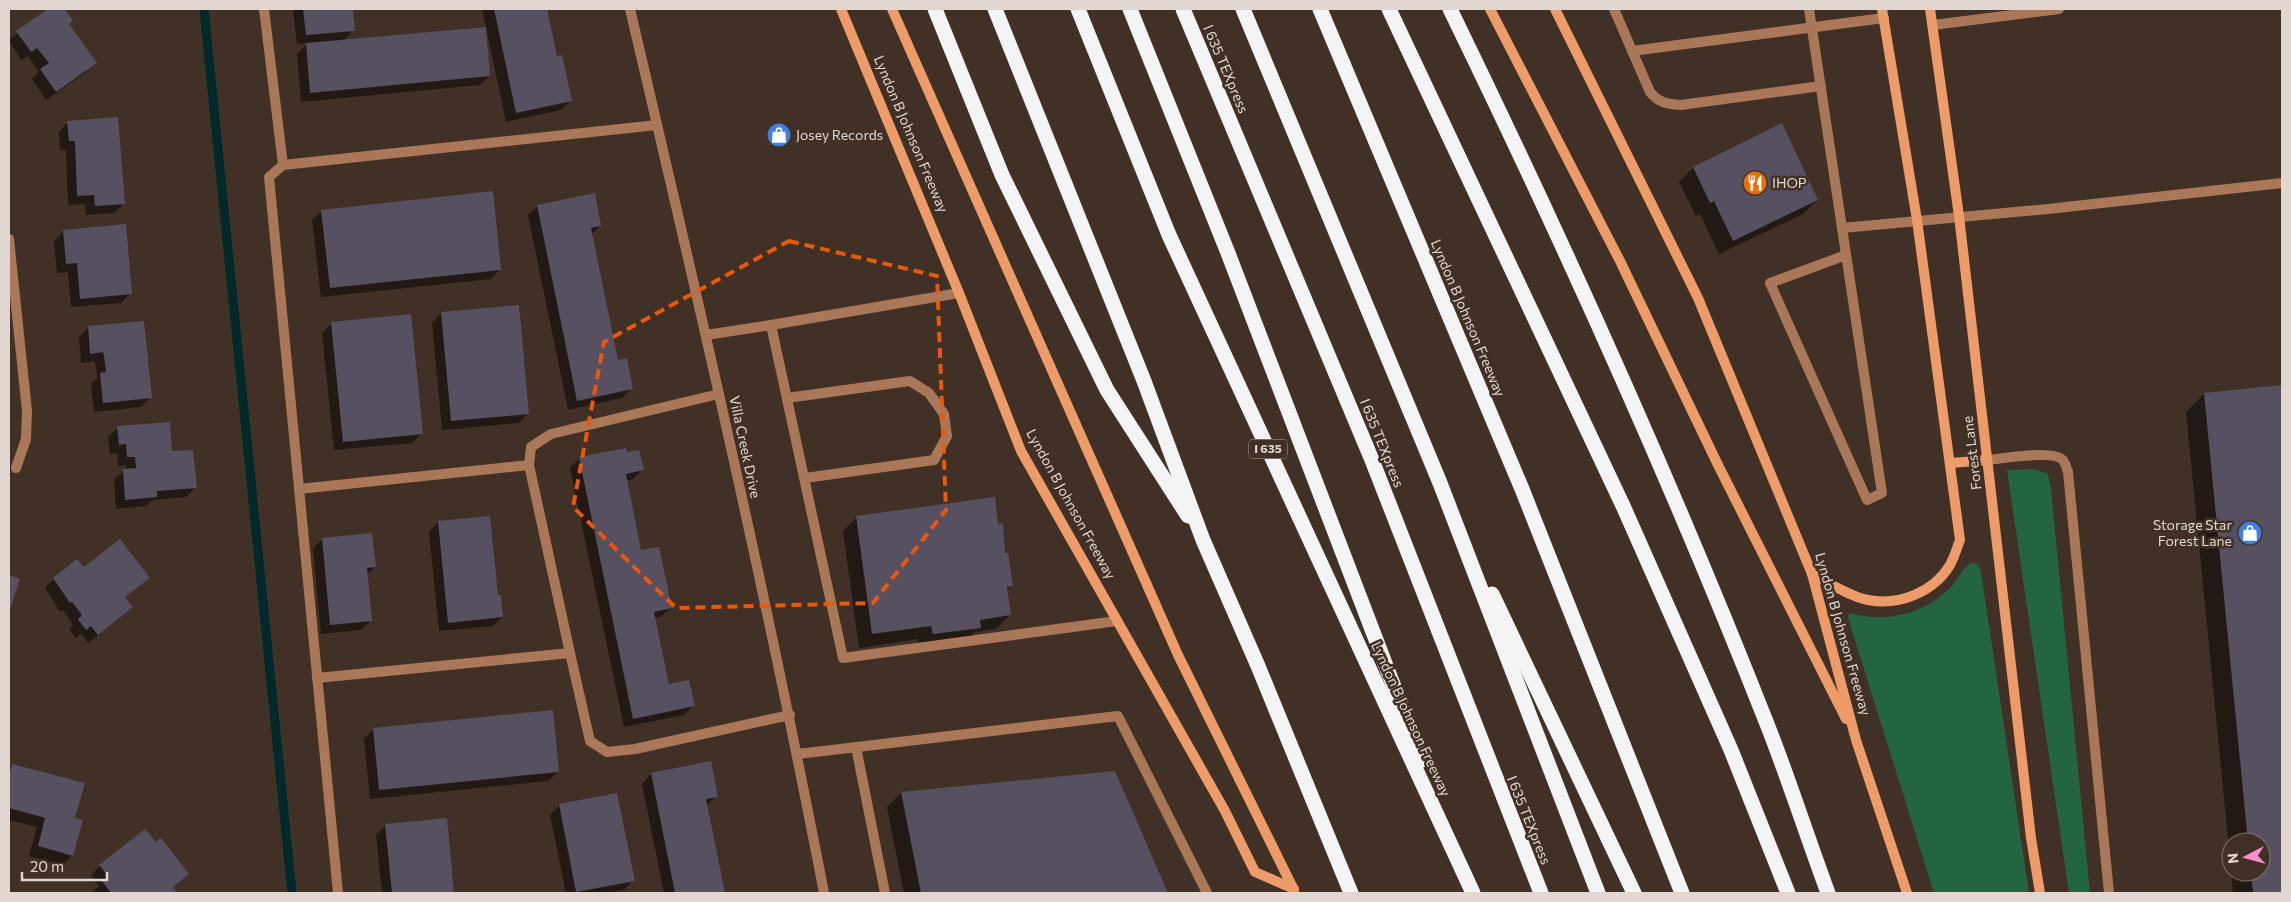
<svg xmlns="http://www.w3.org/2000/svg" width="2291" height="902" font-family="Commissioner,sans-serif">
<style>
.green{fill:#246541}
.shadow{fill:#0007}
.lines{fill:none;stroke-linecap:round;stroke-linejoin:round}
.stream{stroke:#00292c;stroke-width:9}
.building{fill:#565061}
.service{stroke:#aa7758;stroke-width:10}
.minor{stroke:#aa7758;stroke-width:10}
.secondary{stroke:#ed9b69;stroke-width:10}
.motorway{stroke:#f4f4f4;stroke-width:15}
.marked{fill:none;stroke:#e8590c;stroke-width:4;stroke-dasharray:10 6;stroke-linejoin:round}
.labels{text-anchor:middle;stroke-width:5;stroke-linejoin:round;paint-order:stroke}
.shield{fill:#403026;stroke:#b1a59d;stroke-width:1}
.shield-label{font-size:12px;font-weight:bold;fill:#e1d7d0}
.street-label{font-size:14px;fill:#e1d7d0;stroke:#403026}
.poi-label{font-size:14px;fill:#e1d7d0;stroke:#403026;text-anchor:start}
</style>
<rect width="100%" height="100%" fill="#403026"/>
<g class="green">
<polygon points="2034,469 2048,474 2051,489 2090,893 2069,893 2007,470"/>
<path d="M1973 562 1978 565 1981 572 2029 893H1934L1848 618 1849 613C1886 623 1922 615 1950 588 1958 580 1962 567 1973 562Z"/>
</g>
<g class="shadow">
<polygon points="50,9 63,9 71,21 68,24 95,63 86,72 46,100 32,79 39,72 28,56 21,60 9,40"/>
<polygon points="293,9 352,9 354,30 343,41 489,76 480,85 301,102 297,54 308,43 297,44"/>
<polygon points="482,9 546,9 556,58 570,101 561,110 506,122"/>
<polygon points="68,122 123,204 114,213 86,215 85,204 68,205 66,150 60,150 59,132"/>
<polygon points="1693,168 1817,200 1803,214 1719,254 1700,214 1696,216 1679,182"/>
<polygon points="538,206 600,226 591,235 617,361 631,389 622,398 568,410 528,215"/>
<polygon points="322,211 500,269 491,279 321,297 312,220"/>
<polygon points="64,231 131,293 121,303 71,307 68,272 57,273 54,241"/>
<polygon points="441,313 528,413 519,423 442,430 432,323"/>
<polygon points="332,323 422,433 412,443 334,450 322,333"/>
<polygon points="88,328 150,398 141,407 94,412 91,384 97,378 96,366 94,361 81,363 79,337"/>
<polygon points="2282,387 2282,893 2233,893 2231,872 2261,872 2261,842 2231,842 2231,869 2186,412 2204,394"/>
<polygon points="118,428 195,488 186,497 153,500 146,506 116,509 114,479 126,470 126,465 118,466 117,453 110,454 108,437"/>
<polygon points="626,453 642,470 633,479 626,481 640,552 671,607 661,617 654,618 668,686 694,705 684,715 624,727 570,468 579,459"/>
<polygon points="857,517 997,525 1011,586 1006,591 1010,615 996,629 975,632 966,641 919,648 918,639 859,648 843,531"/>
<polygon points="438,522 496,596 502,617 493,626 439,631 429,532"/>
<polygon points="323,539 375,567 366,575 370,621 361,630 321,634 313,548"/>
<polygon points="83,569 149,577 124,598 132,607 88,643 81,634 76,638 69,629 73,625 63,610 60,612 45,588 54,579"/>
<polygon points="373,730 558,772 548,781 370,799 364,739"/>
<polygon points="12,765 74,819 72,855 63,865 29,856 37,827 9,820 9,768"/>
<polygon points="1114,772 1167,893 904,893 887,807 901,793"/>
<polygon points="651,774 716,796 706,806 724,893 664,893 642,784"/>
<polygon points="560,805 633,880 624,890 606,893 566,893 550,815"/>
<polygon points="446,820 453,893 382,893 376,835 386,825"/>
<polygon points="100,866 188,874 172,888 176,893 95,893 93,891 99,886 91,875"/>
</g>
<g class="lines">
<polyline class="stream" points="204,9 292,893"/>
</g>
<g class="building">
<polygon points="48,9 65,9 73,21 69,24 97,63 56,92 40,69 49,63 37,48 31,52 16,31"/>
<polygon points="303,9 353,9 355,31 306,35"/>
<polygon points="494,9 547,9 557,56 562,55 572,101 516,113"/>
<polygon points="486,27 490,76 310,93 306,43"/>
<polygon points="118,117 125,204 95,206 94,195 77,196 75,141 69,141 67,121"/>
<polygon points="1782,123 1818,200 1733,241 1714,201 1710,203 1693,167"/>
<polygon points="493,191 501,270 330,288 321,210"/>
<polygon points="595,193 601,226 591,228 618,360 627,358 633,389 577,401 537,205"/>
<polygon points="126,224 132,294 80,299 77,263 66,264 63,230"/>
<polygon points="519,305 529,414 451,421 441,312"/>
<polygon points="411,314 423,434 343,442 331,322"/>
<polygon points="144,321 152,398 103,403 100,373 106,372 104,356 103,352 90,354 88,326"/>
<polygon points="2282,385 2282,893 2253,893 2251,872 2261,872 2261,842 2248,842 2204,393"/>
<polygon points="170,422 172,451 193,450 197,488 157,491 157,497 125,500 123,469 136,468 135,457 127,457 126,444 119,445 117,426"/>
<polygon points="626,448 627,452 639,450 644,470 626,474 641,550 659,547 672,608 654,612 669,684 689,680 695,706 633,719 579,457"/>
<polygon points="995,497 998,524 1003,523 1005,553 1008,553 1013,586 1007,587 1011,615 980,620 981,628 933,634 931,626 872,634 856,516"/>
<polygon points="490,516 498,595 501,595 503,617 448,623 438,521"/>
<polygon points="372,533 376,567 367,568 372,621 330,625 322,538"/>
<polygon points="120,539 150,578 125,597 133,607 98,635 91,626 86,630 78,619 82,615 72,602 70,603 53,578 77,559 84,567"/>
<polygon points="9,575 20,579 9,612"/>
<polygon points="553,710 559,772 379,790 373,728"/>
<polygon points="711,761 718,797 706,799 725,893 675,893 651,773"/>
<polygon points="12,764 85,783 75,818 83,820 73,856 38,846 45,818 9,808 9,775"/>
<polygon points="1115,771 1168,893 921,893 901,792"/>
<polygon points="617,793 635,881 576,892 559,804"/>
<polygon points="447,818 454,893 392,893 385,824"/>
<polygon points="145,829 156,842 161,838 189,874 173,887 177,893 111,893 102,881 108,876 99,865"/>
</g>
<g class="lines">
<g class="service">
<polyline points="264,9 283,165"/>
<path d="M1614 9 1650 92C1659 103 1667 104 1681 105L1821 86"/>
<polyline points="1809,9 1882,493 1867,500 1770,283 1846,255"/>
<polyline points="1933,25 2059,9"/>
<polyline points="1632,51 1884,18"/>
<polyline points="1842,228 2048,209 2282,183"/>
<polyline points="959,293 771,325 843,658 1117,621"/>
<polyline points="706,335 771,325"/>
<polyline points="787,398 910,381 929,393 944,414 947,436 934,460 805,478"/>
<path d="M1987 460C2002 459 2053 449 2063 460 2065 463 2067 468 2068 472L2109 893"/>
<polyline points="299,489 529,465"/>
<polyline points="570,653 529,465 531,447 551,434 719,394"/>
<polyline points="317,678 570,653 590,741 607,752 635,749 790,715"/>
<polyline points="856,747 885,893"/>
<polyline points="798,754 1118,716 1207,893"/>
<polyline points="338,893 269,177 283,165 657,125"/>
</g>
<g class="minor">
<path d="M630 9C699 303 767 597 824 893"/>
<polyline points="9,239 27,411 26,439 16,468"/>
</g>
<g class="secondary">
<polyline points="841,9 959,293 1021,451 1225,811 1255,872 1294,889"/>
<polyline points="892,9 1178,655 1294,890"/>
<polyline points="1490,9 1620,261 1718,465 1846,719"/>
<polyline points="1555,9 1698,298 1812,574 1856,740 1907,893"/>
<polyline points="1930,9 1959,216 2031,838 2040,893"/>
<polyline points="1951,463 1987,460"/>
<path d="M1812 574C1829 583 1849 596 1868 600 1899 606 1934 592 1950 565 1954 558 1957 548 1960 540L1917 220 1882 9"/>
</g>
<g class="motorway">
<polyline points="935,9 1002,175 1107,390 1188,516"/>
<polyline points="995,9 1144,381 1203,540 1258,666 1351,893"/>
<polyline points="1078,9 1169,235 1473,893"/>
<polyline points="1130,9 1228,253 1422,760"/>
<polyline points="1183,9 1372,460 1541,893"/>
<polyline points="1243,9 1440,483 1598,893"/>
<polyline points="1320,9 1522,489 1682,893"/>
<polyline points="1389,9 1624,508 1731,750 1788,893"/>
<path d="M1450 9C1565 245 1673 485 1769 729 1790 783 1808 839 1828 893"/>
<polyline points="1492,594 1634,893"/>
</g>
</g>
<path class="marked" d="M789 241 937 276 946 510 873 603 676 608 573 507 604 342Z"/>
<defs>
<symbol id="shop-disc" viewBox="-11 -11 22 22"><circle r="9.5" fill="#3f7fe0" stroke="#403026"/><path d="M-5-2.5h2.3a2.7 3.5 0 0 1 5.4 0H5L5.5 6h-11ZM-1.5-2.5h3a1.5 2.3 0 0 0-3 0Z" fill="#fff"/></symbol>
<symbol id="restaurant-disc" viewBox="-11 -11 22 22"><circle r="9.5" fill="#e8710a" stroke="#403026"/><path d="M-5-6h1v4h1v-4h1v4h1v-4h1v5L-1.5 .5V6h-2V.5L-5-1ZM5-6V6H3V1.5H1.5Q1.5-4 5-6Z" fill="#fff"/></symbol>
</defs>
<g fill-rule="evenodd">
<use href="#shop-disc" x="765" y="121" width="28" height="28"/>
<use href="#restaurant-disc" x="1741" y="169" width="28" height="28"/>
<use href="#shop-disc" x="2236" y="519" width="28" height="28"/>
</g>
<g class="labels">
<rect class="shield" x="1249" y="439.5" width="38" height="19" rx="4"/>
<g class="shield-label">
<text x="1268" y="453">I 635</text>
</g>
<g class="street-label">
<text transform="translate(1226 69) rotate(67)" y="5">I 635 TEXpress</text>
<text transform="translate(911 134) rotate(67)" y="5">Lyndon B Johnson Freeway</text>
<text transform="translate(1468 318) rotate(67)" y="5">Lyndon B Johnson Freeway</text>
<text transform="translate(1382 443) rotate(68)" y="5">I 635 TEXpress</text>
<text transform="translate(745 447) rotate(78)" y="5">Villa Creek Drive</text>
<text transform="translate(1972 453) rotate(-97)" y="5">Forest Lane</text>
<text transform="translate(1071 504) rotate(61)" y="5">Lyndon B Johnson Freeway</text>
<text transform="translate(1843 634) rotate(74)" y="5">Lyndon B Johnson Freeway</text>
<text transform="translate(1411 719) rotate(65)" y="5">Lyndon B Johnson Freeway</text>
<text transform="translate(1529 820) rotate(68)" y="5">I 635 TEXpress</text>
</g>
<g class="poi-label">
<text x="796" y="140">Josey Records</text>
<text x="1772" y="188">IHOP</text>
<text x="2232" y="530" text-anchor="end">Storage Star<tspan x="2232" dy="16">Forest Lane</tspan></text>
</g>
</g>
<rect width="2291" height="902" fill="none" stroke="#e1d7d0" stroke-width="20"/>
<g transform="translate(2246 857) rotate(264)"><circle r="24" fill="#403026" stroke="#80736a"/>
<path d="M0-4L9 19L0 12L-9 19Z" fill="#f690cf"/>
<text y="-8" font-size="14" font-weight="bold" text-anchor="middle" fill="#e1d7d0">N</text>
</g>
<path d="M22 872v8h85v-8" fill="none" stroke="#e1d7d0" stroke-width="2.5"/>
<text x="30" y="872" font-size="15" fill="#e1d7d0" stroke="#403026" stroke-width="4" paint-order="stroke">20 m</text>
</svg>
